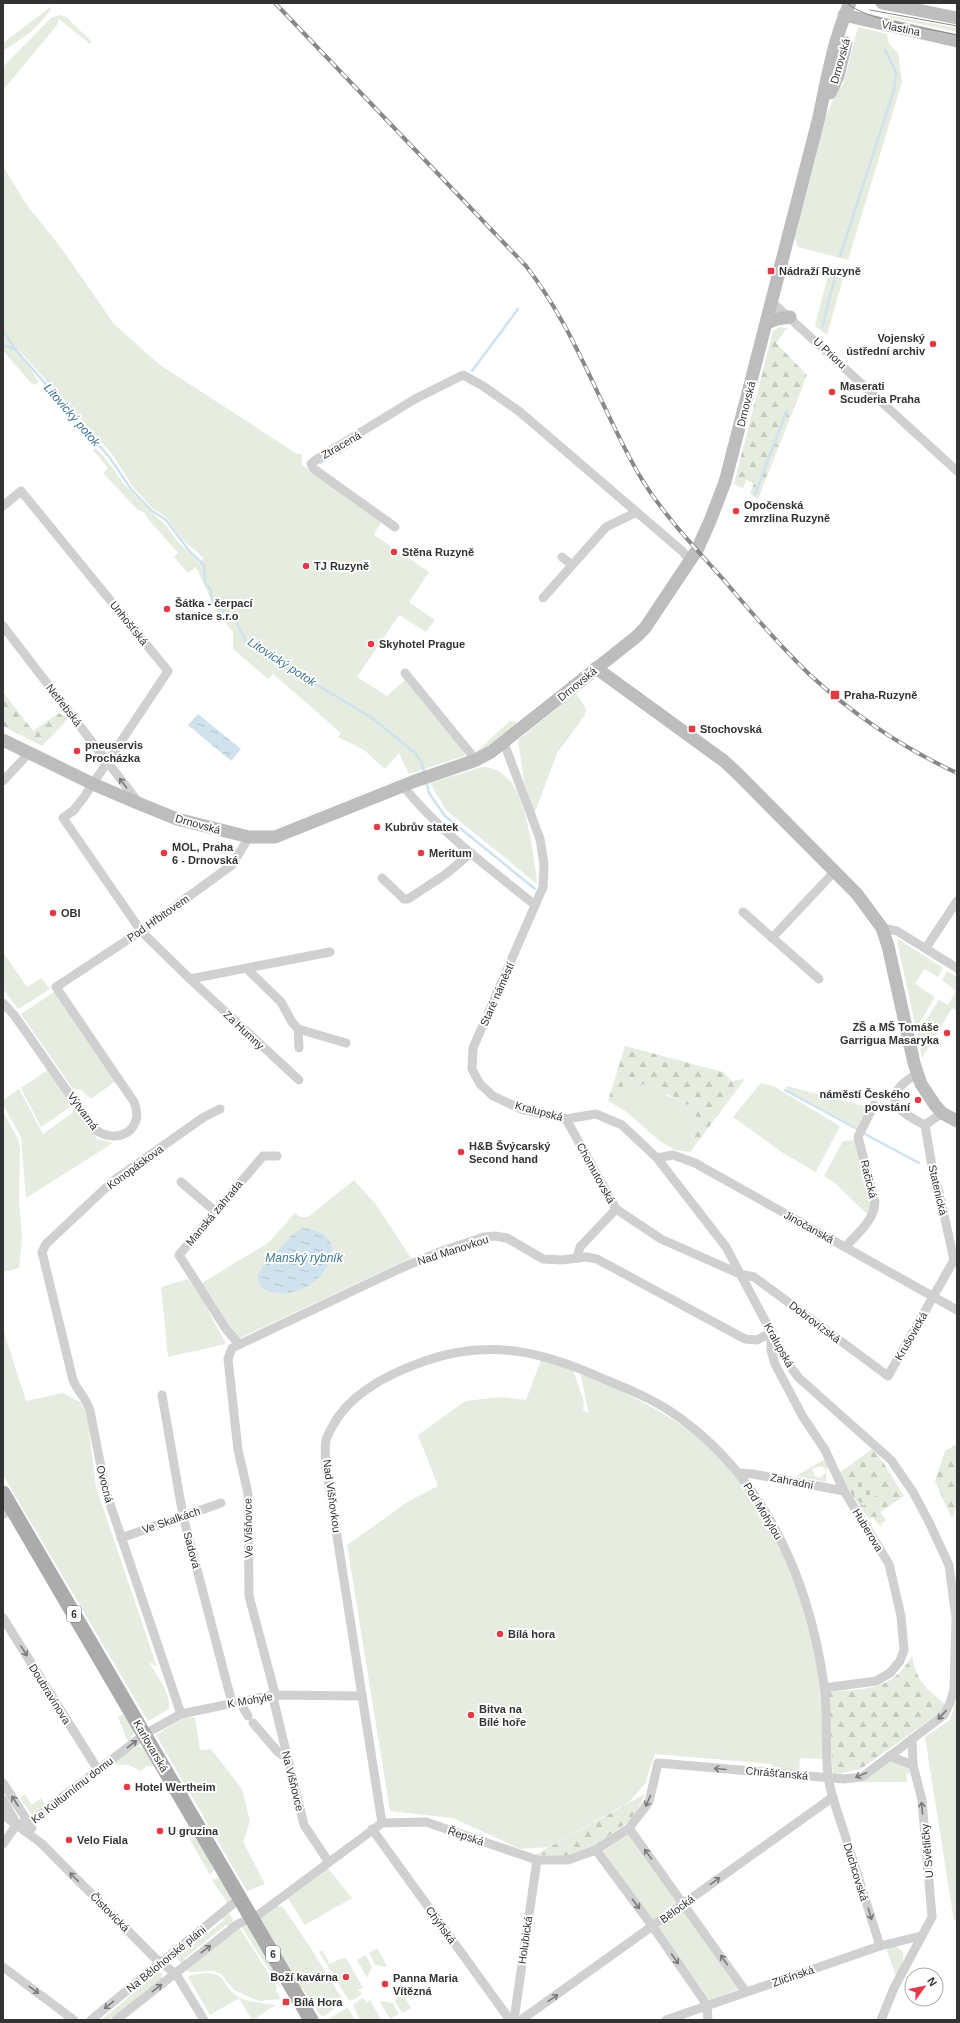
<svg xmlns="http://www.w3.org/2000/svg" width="960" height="2023" font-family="Helvetica,sans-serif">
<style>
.green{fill:#e6ecdf}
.forest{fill:url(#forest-firs)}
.cemetery{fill:url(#cemetery-stones)}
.water{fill:url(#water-ripples)}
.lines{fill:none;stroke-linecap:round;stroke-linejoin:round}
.stream{stroke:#cfe2ee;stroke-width:2.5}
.street{stroke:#d0d0d0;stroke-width:9}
.secondary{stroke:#bdbdbd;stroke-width:13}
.primary{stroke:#ababab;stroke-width:15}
.tram{stroke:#888;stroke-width:1}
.rail-casing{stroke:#888;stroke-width:4}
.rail{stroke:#fff;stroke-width:2.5;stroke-dasharray:8;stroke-linecap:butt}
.oneway{stroke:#7a7a7a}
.poi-dot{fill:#e63946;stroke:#fff;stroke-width:1.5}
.labels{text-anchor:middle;stroke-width:4;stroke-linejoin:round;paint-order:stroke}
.shield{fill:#fff;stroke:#707070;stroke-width:1}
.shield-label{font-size:10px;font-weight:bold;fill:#333}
.street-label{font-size:11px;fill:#333;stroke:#fff}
.poi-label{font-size:11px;font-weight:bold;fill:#333;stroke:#fff;text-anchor:start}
.water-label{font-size:12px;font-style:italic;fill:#3f7597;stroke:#fff}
</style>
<defs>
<pattern id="forest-firs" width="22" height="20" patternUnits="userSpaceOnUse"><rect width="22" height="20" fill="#e6ecdf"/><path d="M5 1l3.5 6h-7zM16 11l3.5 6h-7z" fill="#c6cbc0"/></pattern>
<pattern id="cemetery-stones" width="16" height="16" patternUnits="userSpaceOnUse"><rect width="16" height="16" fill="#e6ecdf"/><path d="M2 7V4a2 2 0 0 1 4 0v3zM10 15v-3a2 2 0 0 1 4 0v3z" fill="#c6cbc0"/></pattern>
<pattern id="water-ripples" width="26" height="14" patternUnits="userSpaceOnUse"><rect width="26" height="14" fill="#cfe2ee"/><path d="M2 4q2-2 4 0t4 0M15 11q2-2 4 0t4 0" fill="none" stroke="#b2c2cd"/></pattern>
</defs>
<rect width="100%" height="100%" fill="#fff"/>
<g class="green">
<path d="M52 6C42 27 21 39 3 51V43Z"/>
<polygon points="59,15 66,17 92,42 90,44 59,19 57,25 3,90 3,67 51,18"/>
<polygon points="887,15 957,28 957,32 887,17"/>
<polygon points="858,27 887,34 889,44 898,53 902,82 848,260 798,247 794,236 823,123 838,88 843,85"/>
<polygon points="3,166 26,204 62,249 114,324 160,365 297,454 302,454 302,465 381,522 374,535 429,572 409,602 435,620 426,632 399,615 357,677 387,696 405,680 463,750 465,754 464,756 409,774 399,753 385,769 364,750 338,737 341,733 273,674 268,679 233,649 233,632 217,612 196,567 188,573 174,557 178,553 149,520 145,513 137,509 103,473 108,468 93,450 96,448 106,459 123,483 154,515 165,524 177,541 199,563 204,558 183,540 166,517 152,508 133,487 112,454 16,347 39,382 35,385 31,383 3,351"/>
<polygon points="830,267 845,271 827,335 815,326"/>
<polygon points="576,693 586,709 585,715 557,753 534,815 524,781 518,740"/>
<polygon points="510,721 514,721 518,725 481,752 476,752"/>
<path d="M482 767C494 767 503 773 511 782 526 801 535 859 537 884L446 810 430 783Z"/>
<polygon points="898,939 943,968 938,977 924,969 915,984 935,997 916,1029 897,941"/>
<polygon points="3,952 27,987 41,978 50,989 18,1009 3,989"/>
<polygon points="947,971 957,977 957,1011 952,1008 922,1058 917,1034 939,1000 948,1005 956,991 942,980"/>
<polygon points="54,992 117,1080 91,1099 81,1090 73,1089 21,1014"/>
<polygon points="48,1070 73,1105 41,1127 21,1088"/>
<path d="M629 1077 638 1085 648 1084 667 1096 678 1098 687 1105 693 1097 697 1099 698 1104 692 1136 696 1144 690 1152 675 1150 661 1142 624 1110 608 1101 609 1098C618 1096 623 1087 625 1078Z"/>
<polygon points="761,1083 773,1086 840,1126 816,1172 783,1153 733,1117"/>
<polygon points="787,1086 868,1107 858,1128 786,1089"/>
<polygon points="19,1089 43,1134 76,1110 97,1139 113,1143 26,1198 21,1137 3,1105 3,1100"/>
<polygon points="3,1112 18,1139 20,1149 19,1200 22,1239 19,1268 3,1272"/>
<polygon points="855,1140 872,1206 869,1216 835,1183 824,1176 843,1141"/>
<polygon points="354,1180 377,1206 411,1258 238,1339 202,1283 268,1243 295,1213 300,1217 308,1217"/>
<polygon points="188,1279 202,1299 226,1344 168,1357 161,1287"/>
<path d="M3 1329 26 1401 63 1393 80 1402 87 1414 96 1487 157 1667 149 1662C157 1676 171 1693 169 1709L148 1721 3 1475Z"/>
<path d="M541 1360 573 1370 584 1402 583 1410 589 1413 580 1373C633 1395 694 1425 732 1469 758 1498 776 1534 791 1570 795 1580 801 1590 804 1601 818 1652 822 1706 824 1759L800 1758 799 1772 773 1770 772 1764 655 1754 645 1784 629 1802 549 1847 520 1849 453 1818 390 1811 347 1545 409 1501 438 1486 418 1435 465 1401 502 1397 526 1400Z"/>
<polygon points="825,1459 829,1467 826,1470 822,1466 812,1469 815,1476 821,1478 826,1472 826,1482 796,1476"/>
<polygon points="957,1698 957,1918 954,1921 925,1737 950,1720"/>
<polygon points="123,1714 135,1732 128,1742 118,1717"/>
<polygon points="185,1717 186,1718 195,1717 200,1750 211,1749 242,1789 250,1821 243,1842 265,1884 247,1891 156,1735"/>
<polygon points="138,1746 143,1747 153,1765 152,1766 146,1766 141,1771 129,1765 112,1764"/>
<polygon points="890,1761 909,1767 910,1773 906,1774 907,1782 862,1782"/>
<polygon points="25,1794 32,1805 41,1798 45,1804 32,1815 20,1798"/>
<polygon points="628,1833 679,1904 653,1921 603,1852"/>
<polygon points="194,1837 197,1838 214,1869 210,1875 189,1838"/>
<polygon points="327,1867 352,1898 305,1925 287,1897"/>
<path d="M219 1878 222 1879C227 1887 235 1895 228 1904L212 1880Z"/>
<polygon points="276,1906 283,1907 310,1947 344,2002 324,2016 320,2015 303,1989 298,1985 260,1920 260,1918"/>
<polygon points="683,1910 739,1989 710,2000 658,1928"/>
<polygon points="228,1912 235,1923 232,1926 226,1925 185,1958 185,1963 182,1965 175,1955 178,1952 182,1954 223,1921 223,1916"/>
<polygon points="244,1925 251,1928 275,1969 281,1989 241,1926"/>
<polygon points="239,1927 277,1987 276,1991 281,1999 259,2001 234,1990 221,1974 214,1971 189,1972 186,1970"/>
<path d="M896 1946 903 1952C905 1962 901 1967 896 1976L886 1948Z"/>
<polygon points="377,1948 387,1966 386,1967 375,1965 369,1953"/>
<polygon points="322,1950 330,1964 340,1959 346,1958 363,1988 357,1990 361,1992 361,1995 351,2001 348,1999 319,1952"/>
<polygon points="366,1955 372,1967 367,1978 357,1960"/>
<polygon points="157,1971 163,1974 161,1981 157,1982 109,2020 96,2020 101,2020 153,1977"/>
<path d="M207 1973C226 1975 221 1981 232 1992 243 2003 262 2003 276 2005L252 2020 239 1998 210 2015 188 1977 191 1975Z"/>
<polygon points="401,1991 411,2008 402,2013 395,2001"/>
<polygon points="362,1998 366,2000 365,2004 370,2000 381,2020 360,2020 353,2005"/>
<polygon points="382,2001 393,2003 399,2014 390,2019 380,2002"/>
<polygon points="348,2008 355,2020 326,2020"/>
</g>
<g class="forest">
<polygon points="780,327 787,328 776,343 807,375 758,499 750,494 754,483 746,480 743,488 734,484 773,331"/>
<polygon points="3,692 33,731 59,713 68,719 42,746 3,726"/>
<path d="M625 1046 723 1072 732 1081 745 1079 696 1144 692 1136 698 1104 697 1099 693 1097 691 1103 687 1105 678 1098 650 1090 648 1084 638 1085 629 1077 625 1079C623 1089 619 1095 609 1098Z"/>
<polygon points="957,1444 957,1504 952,1519 935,1481 945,1451"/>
<polygon points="872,1449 883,1462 904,1496 880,1512 886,1520 881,1524 882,1528 872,1517 869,1519 847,1488 839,1473"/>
<path d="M912 1656C917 1683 927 1688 946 1705L938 1714 861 1769 833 1775 827 1692C862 1689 892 1692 912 1656Z"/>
<polygon points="645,1794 642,1802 629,1821 591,1849 566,1856 535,1855"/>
</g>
<polygon class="cemetery" points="864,1476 878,1494 863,1506 848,1488"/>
<g class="water">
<polygon points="198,714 241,749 231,761 188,725"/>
<path d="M303 1228C364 1234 317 1304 272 1292 266 1291 260 1287 258 1281V1275L261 1269 292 1235Z"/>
</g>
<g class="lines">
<g class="stream">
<polyline points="840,256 894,90 896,72 885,50"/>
<polyline points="822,328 837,269"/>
<polyline points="3,331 16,350"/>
<polyline points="3,345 16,350 110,458 131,489 152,511 166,520 190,552 204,565 205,583 211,590 213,604 221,607 226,616 236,621 246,642 372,718 415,753 422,763 425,774"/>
<polyline points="472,371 518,309"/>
<polyline points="320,463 350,446"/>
<polyline points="755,494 787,411"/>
<polyline points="426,781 429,793 445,816 535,889"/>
<polyline points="785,1090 859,1130"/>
<polyline points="863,1133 919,1163"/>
</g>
<g class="street">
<polyline points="772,302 957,471"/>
<polyline points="3,506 21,491 168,671 84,797 74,810 63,818 141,931 190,979 299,1080"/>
<polyline points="395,527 314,469 311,464 317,459 415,399 463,375 483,386 520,412 682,551 690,560"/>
<polyline points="562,557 572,565"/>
<polyline points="543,598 606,527 637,512"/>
<polyline points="3,626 139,803"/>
<polyline points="405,673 476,760"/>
<polyline points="3,781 29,753"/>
<path d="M403 786C440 832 489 868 535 905"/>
<polyline points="382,878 404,899 408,899 446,874 471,853"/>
<polyline points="743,912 819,979"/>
<polyline points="882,928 897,931 957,968"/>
<polyline points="772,938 835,871"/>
<polyline points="926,948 957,901"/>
<polyline points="246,968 281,1002 292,1022 298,1029 346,1043"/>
<polyline points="190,979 330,952"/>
<path d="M3 1003 14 1015 93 1128C116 1147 146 1130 134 1102L56 987 141 931 232 865 249 837"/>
<polyline points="298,1029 299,1048"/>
<path d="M917 1075C907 1079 889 1092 897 1105 902 1114 917 1121 925 1125"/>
<polyline points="566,1119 616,1209 661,1239 740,1274 754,1277 888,1376 954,1260 939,1192 934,1178 925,1125"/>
<polyline points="925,1125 942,1113"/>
<polyline points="657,1158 673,1155 695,1163 957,1310"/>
<polyline points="181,1182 216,1212"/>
<path d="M845 1247C857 1234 874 1221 875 1202L858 1137 874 1105"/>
<polyline points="577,1258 580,1247 616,1209"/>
<polyline points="771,1334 771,1350 775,1364 803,1417 825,1450 844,1491 889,1564 901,1616 904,1650 900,1661 890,1673 876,1681 824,1688"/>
<polyline points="239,1344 226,1329 179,1255 263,1156 277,1156"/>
<polyline points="162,1395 183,1516 232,1703"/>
<polyline points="740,1473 753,1474 844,1491"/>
<polyline points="3,1514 13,1511"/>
<polyline points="121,1538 221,1503"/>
<polyline points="3,1618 98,1770"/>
<polyline points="240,1702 248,1716"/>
<path d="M181 1714 106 1492 90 1411C87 1399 78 1392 73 1380L42 1252 46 1244 113 1181 204 1117 220 1109"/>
<polyline points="253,1723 278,1752 282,1755 287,1755"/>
<polyline points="912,1739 913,1765"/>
<polyline points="3,1783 32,1828"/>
<polyline points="3,1800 15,1821"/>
<polyline points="3,1815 41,1843 154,1957 176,1974 204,2020"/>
<path d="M382 1823 326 1466C326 1458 324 1448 326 1440 327 1436 330 1431 332 1427 350 1392 390 1373 425 1361 490 1338 545 1352 606 1380 628 1389 650 1398 670 1411 763 1473 809 1578 824 1685 828 1716 825 1747 828 1777 831 1796 839 1816 845 1835 857 1872 868 1909 880 1946"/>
<polyline points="17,1824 29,1823 145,1734 181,1714 273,1695 362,1696"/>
<polyline points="629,1828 746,1992"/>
<polyline points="372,1829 510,2020"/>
<polyline points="3,1844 17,1824"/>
<polyline points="596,1850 653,1927 707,2005 708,2020"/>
<polyline points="328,1861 304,1825 274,1702 274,1690 249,1596 248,1493 238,1450 228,1359 232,1348 399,1269 442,1251 484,1237 495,1236 507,1238 543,1259 562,1260 586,1257 597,1259 745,1339 757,1340 772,1332"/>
<polyline points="3,1967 74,2020"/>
<polyline points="91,2020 240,1898"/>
<polyline points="116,2020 238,1924 258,1915 382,1823 426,1822 537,1860 568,1860 596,1850 629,1828 649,1802 658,1763 844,1779 862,1777 944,1715 950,1703 954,1689 956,1618 949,1565 929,1522 913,1492 891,1460 799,1378 788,1364 726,1247 657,1158 622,1125 596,1114 566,1119 521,1109 493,1096 480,1084 472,1069 473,1048 543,887 544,864 540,839 504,743"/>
<polyline points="514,2020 537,1860"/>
<polyline points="521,2020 833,1797"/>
<polyline points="666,2020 880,1946 921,1936"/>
<polyline points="881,2020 894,1988 932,1917 922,1800 913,1765 889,1756"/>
</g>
<g class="secondary">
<polyline points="882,3 957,18"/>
<polyline points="844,15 957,41"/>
<polyline points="830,93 838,76 846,43"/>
<polyline points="767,323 777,319 790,317"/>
<polyline points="596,668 724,761 737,773 857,894 882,928 888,946 914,1063 921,1084 935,1105 942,1113 957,1121"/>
<path d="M3 740 93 784 140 804 177 819 249 837H275L415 781 476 760 491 752 636 637 645 628 697 550 710 521 725 482 819 117C827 79 834 38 850 3"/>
</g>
<polyline class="primary" points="3,1493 311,2020"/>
<g class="tram">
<path d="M847 3C864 20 931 29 957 35"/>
<polyline points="870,10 957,26"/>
</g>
<defs>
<path id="rail" d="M275 3 526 266C575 329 599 404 638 473 661 512 693 546 723 579 751 612 779 645 810 675 854 715 903 748 957 773"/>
</defs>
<use href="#rail" class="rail-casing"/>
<use href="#rail" class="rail"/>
</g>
<defs><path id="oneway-shaft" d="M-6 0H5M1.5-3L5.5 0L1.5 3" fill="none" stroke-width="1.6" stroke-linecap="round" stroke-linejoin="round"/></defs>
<g class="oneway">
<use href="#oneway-shaft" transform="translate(123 783) rotate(-127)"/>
<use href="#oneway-shaft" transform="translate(24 1651) rotate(58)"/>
<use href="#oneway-shaft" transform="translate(942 1715) rotate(133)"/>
<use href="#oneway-shaft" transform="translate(132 1744) rotate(-37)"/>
<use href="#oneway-shaft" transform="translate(720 1769) rotate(-175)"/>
<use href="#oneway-shaft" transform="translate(861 1775) rotate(157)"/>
<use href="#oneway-shaft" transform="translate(15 1801) rotate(-123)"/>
<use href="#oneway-shaft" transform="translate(648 1801) rotate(114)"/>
<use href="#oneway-shaft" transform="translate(922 1808) rotate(-95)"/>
<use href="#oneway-shaft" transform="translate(648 1854) rotate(-126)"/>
<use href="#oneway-shaft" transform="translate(74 1877) rotate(-135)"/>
<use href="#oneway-shaft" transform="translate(715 1881) rotate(-36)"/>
<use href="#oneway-shaft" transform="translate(636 1904) rotate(53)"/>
<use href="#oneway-shaft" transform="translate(870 1914) rotate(73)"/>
<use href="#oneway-shaft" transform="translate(206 1949) rotate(-38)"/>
<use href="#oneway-shaft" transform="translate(675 1959) rotate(55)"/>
<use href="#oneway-shaft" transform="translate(724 1960) rotate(-125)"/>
<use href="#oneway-shaft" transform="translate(157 1988) rotate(-38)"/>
<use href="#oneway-shaft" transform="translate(34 1990) rotate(37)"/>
<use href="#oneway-shaft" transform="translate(553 1998) rotate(-35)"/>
<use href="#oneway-shaft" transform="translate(109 2005) rotate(141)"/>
</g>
<g class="poi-dot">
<rect x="767" y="267" width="8" height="8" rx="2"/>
<circle cx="933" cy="344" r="4"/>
<circle cx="832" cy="392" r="4"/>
<circle cx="736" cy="511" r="4"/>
<circle cx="394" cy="552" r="4"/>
<circle cx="306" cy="566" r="4"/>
<circle cx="167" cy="609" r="4"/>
<circle cx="371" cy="644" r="4"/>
<rect x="830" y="690" width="10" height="10" rx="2"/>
<rect x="688" y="725" width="8" height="8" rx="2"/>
<circle cx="77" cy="751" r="4"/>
<circle cx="377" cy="827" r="4"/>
<circle cx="164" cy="853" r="4"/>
<circle cx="421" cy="853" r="4"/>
<circle cx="53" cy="913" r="4"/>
<circle cx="947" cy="1033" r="4"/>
<circle cx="918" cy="1100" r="4"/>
<circle cx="461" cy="1152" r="4"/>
<circle cx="500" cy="1634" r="4"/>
<circle cx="471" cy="1715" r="4"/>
<circle cx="127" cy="1787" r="4"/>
<circle cx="160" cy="1831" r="4"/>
<circle cx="69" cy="1840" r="4"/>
<circle cx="346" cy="1977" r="4"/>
<circle cx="385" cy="1984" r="4"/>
<rect x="282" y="1998" width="8" height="8" rx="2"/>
</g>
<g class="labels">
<g class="shield">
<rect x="67" y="1606" width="14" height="16" rx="3"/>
<rect x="266" y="1946" width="14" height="16" rx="3"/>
</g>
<g class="shield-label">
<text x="74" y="1618">6</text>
<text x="273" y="1958">6</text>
</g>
<g class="street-label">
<text transform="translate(901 28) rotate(12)" y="4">Vlastina</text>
<text transform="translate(840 61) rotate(-74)" y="4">Drnovská</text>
<text transform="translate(830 353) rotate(43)" y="4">U Prioru</text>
<text transform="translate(746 404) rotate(-76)" y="4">Drnovská</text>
<text transform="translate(341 445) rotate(-30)" y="4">Ztracená</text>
<text transform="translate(129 623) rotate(51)" y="4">Unhošťská</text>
<text transform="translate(577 684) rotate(-39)" y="4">Drnovská</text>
<text transform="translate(64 705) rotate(52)" y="4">Netřebská</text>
<text transform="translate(198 824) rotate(16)" y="4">Drnovská</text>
<text transform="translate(158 918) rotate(-35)" y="4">Pod Hřbitovem</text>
<text transform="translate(497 994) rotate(-66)" y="4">Staré náměstí</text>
<text transform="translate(244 1030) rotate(43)" y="4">Za Humny</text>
<text transform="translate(83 1111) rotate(54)" y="4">Výtvarná</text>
<text transform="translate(539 1111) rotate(15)" y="4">Kralupská</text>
<text transform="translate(135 1167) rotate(-36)" y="4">Konopáskova</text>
<text transform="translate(596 1173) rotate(61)" y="4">Chomutovská</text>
<text transform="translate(869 1179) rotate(76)" y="4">Račická</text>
<text transform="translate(938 1190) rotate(77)" y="4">Statenická</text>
<text transform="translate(214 1213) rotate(-50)" y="4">Manská zahrada</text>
<text transform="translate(809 1227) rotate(29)" y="4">Jinočanská</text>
<text transform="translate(453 1250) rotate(-18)" y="4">Nad Manovkou</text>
<text transform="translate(815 1322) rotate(37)" y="4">Dobrovízská</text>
<text transform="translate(911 1336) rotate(-60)" y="4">Krušovická</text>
<text transform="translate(779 1345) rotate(61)" y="4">Kralupská</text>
<text transform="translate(792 1481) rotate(11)" y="4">Zahradní</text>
<text transform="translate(105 1484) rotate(76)" y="4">Ovocná</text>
<text transform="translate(332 1496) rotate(82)" y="4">Nad Višňovkou</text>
<text transform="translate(763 1511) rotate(59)" y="4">Pod Mohylou</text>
<text transform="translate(171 1520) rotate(-19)" y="4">Ve Skalkách</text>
<text transform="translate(248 1528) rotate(-91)" y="4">Ve Višňovce</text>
<text transform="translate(868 1530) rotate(59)" y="4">Huberova</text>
<text transform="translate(192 1550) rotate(75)" y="4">Sadová</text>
<text transform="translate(50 1694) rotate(58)" y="4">Doubravínova</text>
<text transform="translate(250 1700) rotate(-10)" y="4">K Mohyle</text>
<text transform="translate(151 1746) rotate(60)" y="4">Karlovarská</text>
<text transform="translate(777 1773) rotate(5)" y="4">Chrášťanská</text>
<text transform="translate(293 1781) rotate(76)" y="4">Na Višňovce</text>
<text transform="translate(72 1790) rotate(-38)" y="4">Ke Kulturnímu domu</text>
<text transform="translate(466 1836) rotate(19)" y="4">Řepská</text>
<text transform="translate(927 1851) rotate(-95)" y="4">U Světličky</text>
<text transform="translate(856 1872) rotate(73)" y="4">Duchcovská</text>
<text transform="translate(677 1909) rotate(-36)" y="4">Bělocká</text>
<text transform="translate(110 1912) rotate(45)" y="4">Čistovická</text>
<text transform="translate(441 1925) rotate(54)" y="4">Chýňská</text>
<text transform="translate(525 1940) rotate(-82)" y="4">Holubická</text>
<text transform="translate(166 1959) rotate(-39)" y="4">Na Bělohorské pláni</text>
<text transform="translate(793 1976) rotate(-19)" y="4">Zličínská</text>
</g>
<g class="poi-label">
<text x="779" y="275">Nádraží Ruzyně</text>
<text x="925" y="342" text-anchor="end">Vojenský<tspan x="925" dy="13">ústřední archiv</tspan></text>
<text x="840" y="390">Maserati<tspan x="840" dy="13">Scuderia Praha</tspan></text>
<text x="744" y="509">Opočenská<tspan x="744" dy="13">zmrzlina Ruzyně</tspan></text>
<text x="402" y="556">Stěna Ruzyně</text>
<text x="314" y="570">TJ Ruzyně</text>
<text x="175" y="607">Šátka - čerpací<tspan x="175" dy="13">stanice s.r.o</tspan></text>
<text x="379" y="648">Skyhotel Prague</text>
<text x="844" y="699">Praha-Ruzyně</text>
<text x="700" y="733">Stochovská</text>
<text x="85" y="749">pneuservis<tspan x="85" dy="13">Procházka</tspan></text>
<text x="385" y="831">Kubrův statek</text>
<text x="172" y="851">MOL, Praha<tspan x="172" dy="13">6 - Drnovská</tspan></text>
<text x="429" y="857">Meritum</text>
<text x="61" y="917">OBI</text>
<text x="939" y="1031" text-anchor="end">ZŠ a MŠ Tomáše<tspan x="939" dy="13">Garrigua Masaryka</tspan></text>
<text x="910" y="1098" text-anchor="end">náměstí Českého<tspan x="910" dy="13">povstání</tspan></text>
<text x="469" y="1150">H&amp;B Švýcarský<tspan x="469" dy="13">Second hand</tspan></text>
<text x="508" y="1638">Bílá hora</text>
<text x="479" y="1713">Bitva na<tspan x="479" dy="13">Bílé hoře</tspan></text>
<text x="135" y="1791">Hotel Wertheim</text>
<text x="168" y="1835">U gruzina</text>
<text x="77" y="1844">Velo Fiala</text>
<text x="338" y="1981" text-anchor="end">Boží kavárna</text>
<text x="393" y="1982">Panna Maria<tspan x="393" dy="13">Vítězná</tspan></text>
<text x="294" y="2006">Bílá Hora</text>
</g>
<g class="water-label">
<text transform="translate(72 415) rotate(49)" y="4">Litovický potok</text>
<text transform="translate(282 662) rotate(33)" y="4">Litovický potok</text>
<text x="304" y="1262">Manský rybník</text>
</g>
</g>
<rect width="960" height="2023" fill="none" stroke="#333333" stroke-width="8"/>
<g transform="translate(924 1987) rotate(57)"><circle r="19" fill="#ffffff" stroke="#adadad"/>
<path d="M0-3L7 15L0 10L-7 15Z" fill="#e63946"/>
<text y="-6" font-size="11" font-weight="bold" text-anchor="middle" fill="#333333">N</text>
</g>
</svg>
